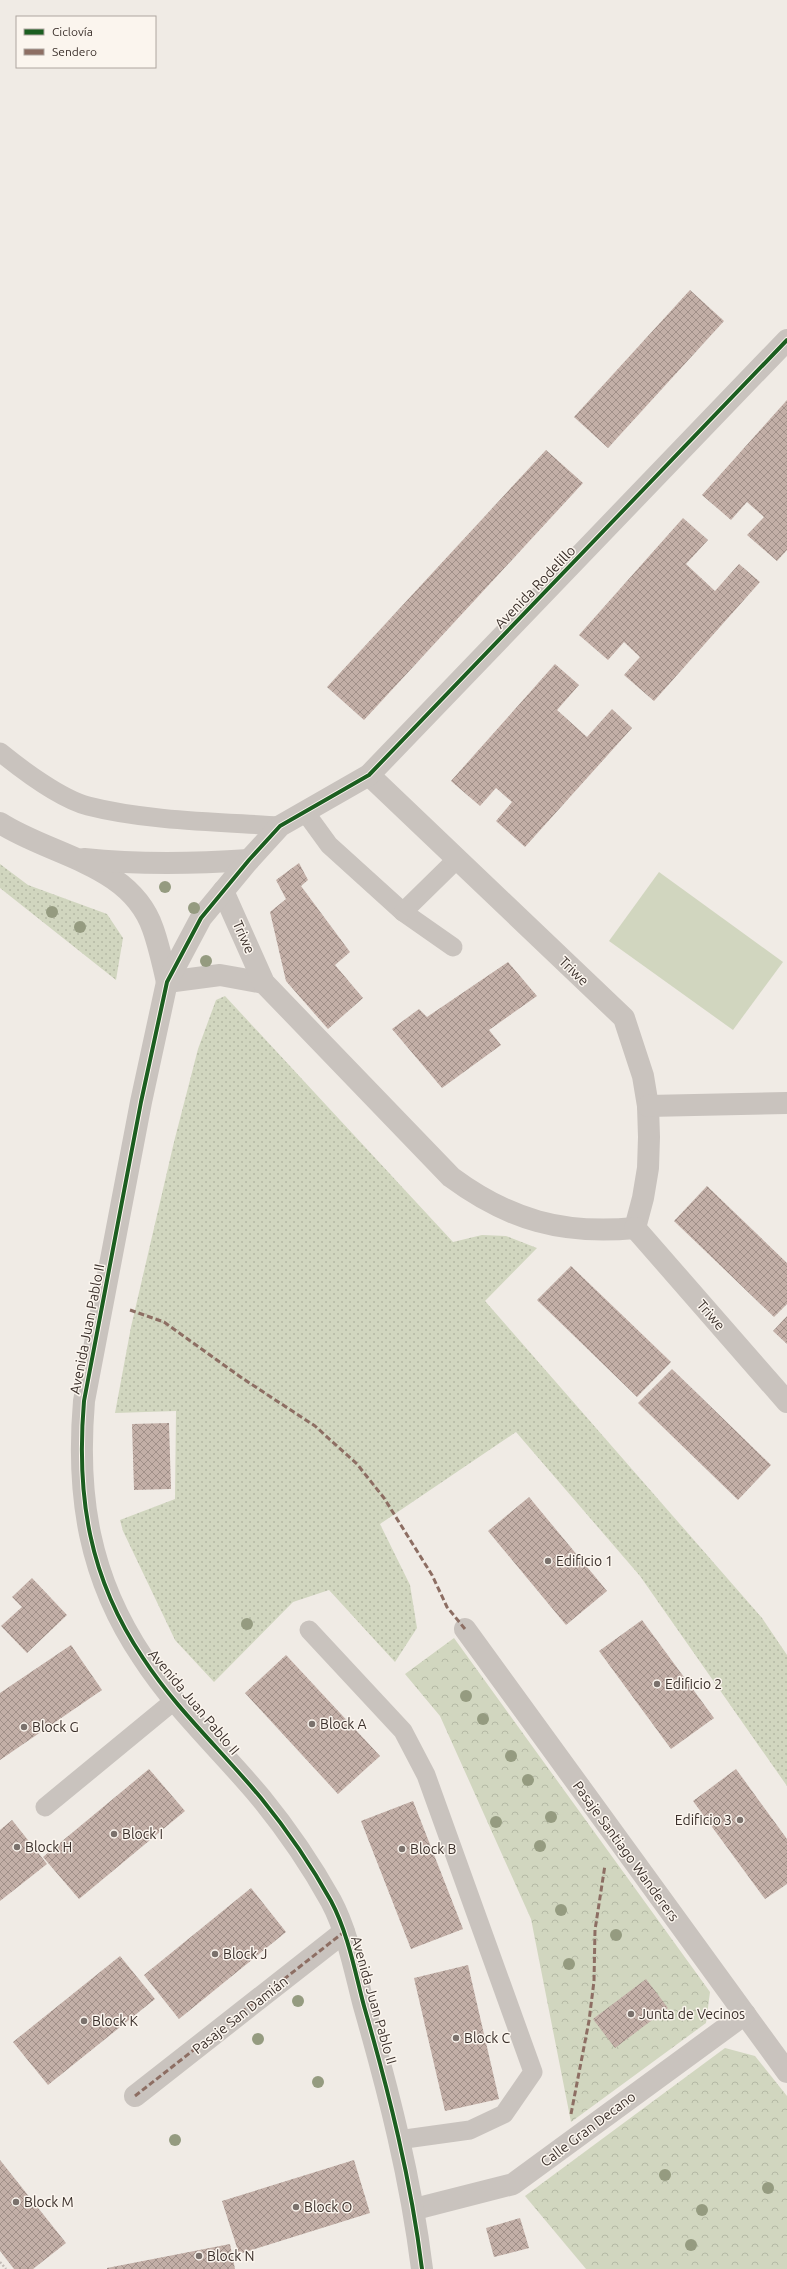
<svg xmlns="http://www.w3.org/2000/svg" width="787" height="2269" font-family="Ubuntu,sans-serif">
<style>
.grass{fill:url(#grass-dots)}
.forest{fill:url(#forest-crowns)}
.pitch{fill:#d1d6bf}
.building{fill:url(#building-cross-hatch)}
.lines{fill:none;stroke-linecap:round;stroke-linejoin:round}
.path{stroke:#c2bbb6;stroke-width:2.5;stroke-dasharray:2 2;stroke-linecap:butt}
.service{stroke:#c9c3be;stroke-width:19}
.minor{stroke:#c9c3be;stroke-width:22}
.tertiary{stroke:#c9c3be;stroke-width:22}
.quiet{stroke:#8d6e63;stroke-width:3;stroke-dasharray:6 3;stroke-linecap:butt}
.cycleway-casing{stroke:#fbf5ee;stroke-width:6}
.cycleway{stroke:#1b5e20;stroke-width:4}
.tree{fill:#959b80}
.poi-dot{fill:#7a716c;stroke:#fbf5ee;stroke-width:1.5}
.labels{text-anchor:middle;stroke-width:3;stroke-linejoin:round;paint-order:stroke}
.street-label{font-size:14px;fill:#3b302b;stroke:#fbf5ee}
.poi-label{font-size:14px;fill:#3b302b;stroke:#fbf5ee;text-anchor:start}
</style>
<defs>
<pattern id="grass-dots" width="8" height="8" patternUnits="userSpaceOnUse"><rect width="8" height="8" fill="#d1d6bf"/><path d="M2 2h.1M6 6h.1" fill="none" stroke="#b4b8a4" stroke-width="1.8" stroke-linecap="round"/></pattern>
<pattern id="forest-crowns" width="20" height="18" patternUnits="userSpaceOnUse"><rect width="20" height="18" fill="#d1d6bf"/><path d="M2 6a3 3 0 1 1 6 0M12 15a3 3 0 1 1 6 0" fill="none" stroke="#b4b8a4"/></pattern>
<pattern id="building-cross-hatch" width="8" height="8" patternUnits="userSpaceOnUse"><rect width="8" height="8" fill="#c3afa7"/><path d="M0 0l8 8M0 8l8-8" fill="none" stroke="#a08f88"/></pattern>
</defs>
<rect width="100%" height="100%" fill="#f0ebe5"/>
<g class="grass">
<polygon points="0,864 28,885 107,914 123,938 116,980 0,888"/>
<polygon points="225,996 453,1242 482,1235 506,1236 537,1248 485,1301 762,1618 787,1655 787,1786 640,1576 516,1432 380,1524 410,1585 417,1628 395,1662 329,1590 293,1602 214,1682 175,1640 123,1531 120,1520 175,1499 176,1411 115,1413 131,1327 174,1142 198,1049 216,1000"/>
</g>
<g class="forest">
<polygon points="454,1638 710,1992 706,2023 571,2122 531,1919 440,1716 405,1674"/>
<polygon points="725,2048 755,2056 787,2096 787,2269 586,2269 525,2196"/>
</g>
<polygon class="pitch" points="659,872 783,962 733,1030 609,941"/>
<g class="building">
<polygon points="690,290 724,321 608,448 574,417"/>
<polygon points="787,400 787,550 777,561 747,535 764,517 747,502 731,520 702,495"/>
<polygon points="546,450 583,483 364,720 327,687"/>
<polygon points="683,518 708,540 686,564 715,591 739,564 760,582 654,701 624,675 640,657 624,642 608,660 579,635"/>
<polygon points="555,664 579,685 557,710 587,737 612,709 632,728 525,847 496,821 512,802 496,788 480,806 451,781"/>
<polygon points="299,863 308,880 301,886 350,952 335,965 363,998 328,1029 286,981 270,912 286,899 276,880"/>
<polygon points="508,962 537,996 489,1030 501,1045 442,1088 392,1029 419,1009 427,1017"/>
<polygon points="707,1186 787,1263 787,1304 774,1317 674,1221"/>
<polygon points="571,1266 671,1362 637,1397 537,1300"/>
<polygon points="787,1316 787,1344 773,1331"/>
<polygon points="672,1369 771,1465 738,1500 638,1403"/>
<polygon points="169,1423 171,1489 134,1490 132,1424"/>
<polygon points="529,1497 607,1591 566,1625 488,1531"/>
<polygon points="32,1578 67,1615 27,1653 1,1626 22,1607 12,1597"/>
<polygon points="642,1620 714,1718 671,1749 599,1651"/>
<polygon points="71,1645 102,1690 0,1760 0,1693"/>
<polygon points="286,1655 380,1756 338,1794 245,1693"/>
<polygon points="149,1769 185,1811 79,1899 43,1857"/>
<polygon points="736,1769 787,1839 787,1884 765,1899 693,1801"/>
<polygon points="413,1801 463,1929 411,1949 361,1821"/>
<polygon points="12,1820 47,1864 0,1901 0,1830"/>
<polygon points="251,1888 286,1932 179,2019 144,1975"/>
<polygon points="120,1956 155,1999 48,2085 13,2042"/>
<polygon points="468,1965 499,2099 445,2111 414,1978"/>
<polygon points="646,1979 668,2008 615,2048 593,2019"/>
<polygon points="0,2160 66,2243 33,2269 14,2269 0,2251"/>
<polygon points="354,2160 370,2213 239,2254 222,2201"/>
<polygon points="520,2218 529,2248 494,2257 486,2228"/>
<polygon points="230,2244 235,2269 107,2269 107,2268"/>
</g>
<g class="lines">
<polyline class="path" points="0,2262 6,2269"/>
<g class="service">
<path d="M0 752C21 769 61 799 88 806 146 821 220 822 280 826"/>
<polyline points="305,812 329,845 403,912 453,947"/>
<polyline points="403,912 457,859"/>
<polyline points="309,1630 403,1731 426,1775 533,2072 504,2114 470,2130 398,2140"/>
<polyline points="45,1807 175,1700"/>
</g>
<g class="minor">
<polyline points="369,775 624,1018 643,1076 648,1106 649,1137 648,1168 643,1198 635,1228"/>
<path d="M0 823C51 856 131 864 153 929 159 946 163 964 167 982L220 975 264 983"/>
<path d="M84 859C141 865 192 864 249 860"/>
<path d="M223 891 264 983 451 1177C509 1220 563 1235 635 1228"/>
<polyline points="648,1106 787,1103"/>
<polyline points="635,1228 787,1402"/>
<polyline points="465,1629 787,2072"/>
<polyline points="135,2096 344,1932"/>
<polyline points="415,2209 513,2184 745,2014"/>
</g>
<path class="tertiary" d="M422 2269C411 2180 389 2093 364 2006 355 1972 348 1933 331 1901 311 1865 287 1830 261 1798 222 1751 176 1709 143 1658 89 1578 76 1496 84 1401L141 1102 167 982 201 918 249 860 280 826 369 775 787 340"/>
<g class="quiet">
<polyline points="130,1310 164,1322 242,1378 315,1426 357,1464 384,1498 432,1575 447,1607 465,1629"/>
<polyline points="135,2096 344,1932"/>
<polyline points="571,2114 589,2021 594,1981 595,1930 605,1865"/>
</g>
<defs>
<path id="cycleway" d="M422 2269C411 2180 389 2093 364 2006 355 1972 348 1933 331 1901 311 1865 287 1830 261 1798 222 1751 176 1709 143 1658 89 1578 76 1496 84 1401L141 1102 167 982 201 918 249 860 280 826 369 775 787 340"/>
</defs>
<use href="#cycleway" class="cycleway-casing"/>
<use href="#cycleway" class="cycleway"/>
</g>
<g class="tree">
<circle cx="165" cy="887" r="6"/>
<circle cx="194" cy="908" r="6"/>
<circle cx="52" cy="912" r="6"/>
<circle cx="80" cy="927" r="6"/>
<circle cx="206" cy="961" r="6"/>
<circle cx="247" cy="1624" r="6"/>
<circle cx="466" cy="1696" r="6"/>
<circle cx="483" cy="1719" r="6"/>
<circle cx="511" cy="1756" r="6"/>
<circle cx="528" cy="1780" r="6"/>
<circle cx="551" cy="1817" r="6"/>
<circle cx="496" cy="1822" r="6"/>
<circle cx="540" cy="1846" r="6"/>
<circle cx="561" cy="1910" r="6"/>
<circle cx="616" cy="1935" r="6"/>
<circle cx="569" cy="1964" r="6"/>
<circle cx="298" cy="2001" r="6"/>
<circle cx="258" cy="2039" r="6"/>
<circle cx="318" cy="2082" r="6"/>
<circle cx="175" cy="2140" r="6"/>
<circle cx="665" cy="2175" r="6"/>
<circle cx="768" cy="2188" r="6"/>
<circle cx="702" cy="2210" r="6"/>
<circle cx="691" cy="2245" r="6"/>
</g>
<g class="poi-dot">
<circle cx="548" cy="1561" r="4"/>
<circle cx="657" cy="1684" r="4"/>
<circle cx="312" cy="1724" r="4"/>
<circle cx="24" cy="1727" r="4"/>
<circle cx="740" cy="1820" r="4"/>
<circle cx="114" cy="1834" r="4"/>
<circle cx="17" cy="1847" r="4"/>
<circle cx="402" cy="1849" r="4"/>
<circle cx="215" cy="1954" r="4"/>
<circle cx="631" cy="2014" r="4"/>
<circle cx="84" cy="2021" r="4"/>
<circle cx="456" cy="2038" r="4"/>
<circle cx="16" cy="2202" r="4"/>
<circle cx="296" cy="2207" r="4"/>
<circle cx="199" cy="2256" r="4"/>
</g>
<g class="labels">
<g class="street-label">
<text transform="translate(535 587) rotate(-46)" y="5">Avenida Rodelillo</text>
<text transform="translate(244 937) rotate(66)" y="5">Triwe</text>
<text transform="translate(574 971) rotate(44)" y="5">Triwe</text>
<text transform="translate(711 1315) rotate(49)" y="5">Triwe</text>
<text transform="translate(87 1329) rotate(-79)" y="5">Avenida Juan Pablo II</text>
<text transform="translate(194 1702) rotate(50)" y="5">Avenida Juan Pablo II</text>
<text transform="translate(626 1851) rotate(54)" y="5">Pasaje Santiago Wanderers</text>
<text transform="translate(374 2000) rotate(74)" y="5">Avenida Juan Pablo II</text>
<text transform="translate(240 2015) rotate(-38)" y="5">Pasaje San Damián</text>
<text transform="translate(588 2129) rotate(-37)" y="5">Calle Gran Decano</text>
</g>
<g class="poi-label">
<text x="556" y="1566">Edificio 1</text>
<text x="665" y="1689">Edificio 2</text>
<text x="320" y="1729">Block A</text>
<text x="32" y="1732">Block G</text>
<text x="732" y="1825" text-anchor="end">Edificio 3</text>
<text x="122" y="1839">Block I</text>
<text x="25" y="1852">Block H</text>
<text x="410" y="1854">Block B</text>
<text x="223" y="1959">Block J</text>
<text x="639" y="2019">Junta de Vecinos</text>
<text x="92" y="2026">Block K</text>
<text x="464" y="2043">Block C</text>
<text x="24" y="2207">Block M</text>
<text x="304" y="2212">Block O</text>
<text x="207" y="2261">Block N</text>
</g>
</g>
<rect x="16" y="16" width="140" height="52" fill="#fbf5ee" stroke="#aea6a0"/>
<rect x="24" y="29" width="20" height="6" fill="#1b5e20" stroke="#aea6a0"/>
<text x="52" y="36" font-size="12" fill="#3b302b">Ciclovía</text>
<rect x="24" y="49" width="20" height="6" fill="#8d6e63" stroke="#aea6a0"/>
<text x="52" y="56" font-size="12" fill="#3b302b">Sendero</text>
</svg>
